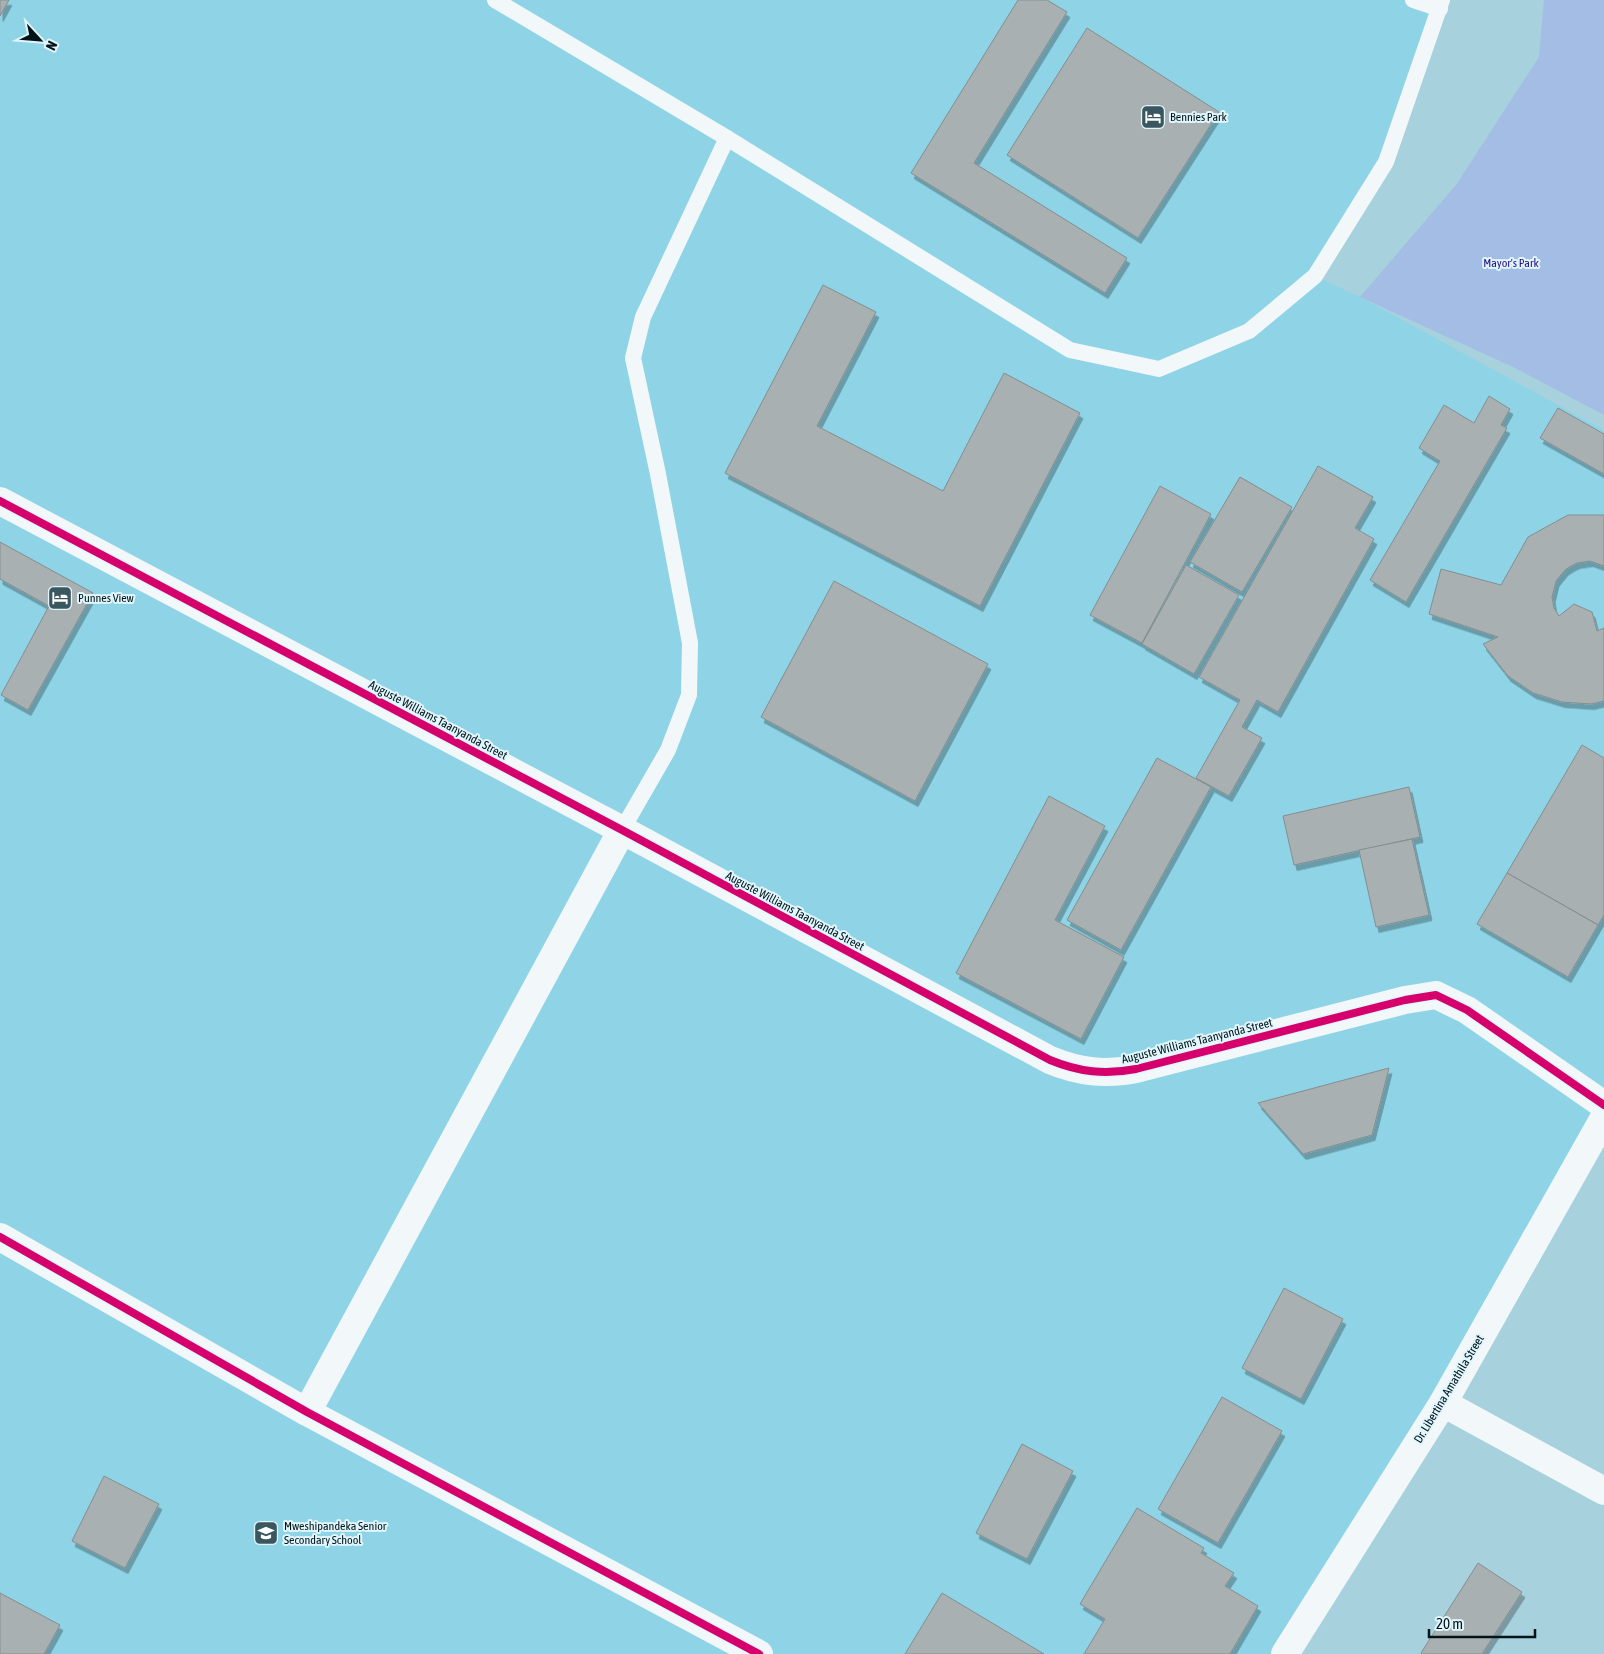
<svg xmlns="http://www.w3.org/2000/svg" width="1604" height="1654" font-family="'Asap Condensed',sans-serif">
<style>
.built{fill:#8fd4e6}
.green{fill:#a4bde5}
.building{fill:#a9b0b2;stroke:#848d8f;filter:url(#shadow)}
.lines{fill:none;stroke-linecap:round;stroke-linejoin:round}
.lane{stroke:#f2f8fa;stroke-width:16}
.street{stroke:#f2f8fa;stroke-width:28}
.cycleway-casing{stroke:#e0f6fc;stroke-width:11}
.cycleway{stroke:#d6006c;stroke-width:8}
.labels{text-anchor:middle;stroke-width:4;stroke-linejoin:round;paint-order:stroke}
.poi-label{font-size:12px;fill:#00141a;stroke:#e0f6fc;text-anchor:start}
.park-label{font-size:12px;fill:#250f8a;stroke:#e0f6fc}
.street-label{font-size:12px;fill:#00141a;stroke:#e0f6fc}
</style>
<defs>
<filter id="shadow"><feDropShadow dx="3" dy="5.5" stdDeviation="0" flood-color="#0004"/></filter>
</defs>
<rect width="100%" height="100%" fill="#a6d1dd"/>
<polygon class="built" points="0,0 1442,0 1386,162 1315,276 1360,297 1604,430 1604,1118 1285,1654 0,1654"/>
<polygon class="green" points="1544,0 1604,0 1604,415 1513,367 1360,297 1456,185 1539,57"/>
<g class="building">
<polygon points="0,0 9,0 0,16"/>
<polygon points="1018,0 1047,0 1067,12 974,163 1127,258 1105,293 911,173"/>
<polygon points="1087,28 1219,112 1138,238 1007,155"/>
<polygon points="823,285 876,312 817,426 943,491 1004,373 1080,413 980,606 725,473"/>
<polygon points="1489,396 1510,409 1501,425 1507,428 1406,602 1370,580 1440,461 1419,448 1444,405 1474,423"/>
<polygon points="1558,408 1604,434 1604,474 1540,438"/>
<polygon points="1318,466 1373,497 1355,528 1374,539 1278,712 1257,700 1242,727 1262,738 1229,796 1196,778 1240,700 1199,677"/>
<polygon points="1240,477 1292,507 1242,592 1190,562"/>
<polygon points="1160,486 1211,514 1142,643 1090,615"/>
<polygon points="1568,515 1604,515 1604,566 1590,561 1577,563 1571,566 1565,570 1556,581 1552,597 1554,608 1559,616 1574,604 1592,612 1597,631 1604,628 1604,701 1591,704 1562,702 1533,693 1508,676 1483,644 1498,637 1429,614 1441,569 1501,585 1528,537"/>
<polygon points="0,542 93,593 28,710 1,695 49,606 0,579"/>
<polygon points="1186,565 1239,595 1194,674 1142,644"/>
<polygon points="834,581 988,664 915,801 761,717"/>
<polygon points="1582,745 1604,758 1604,915 1598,925 1507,873"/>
<polygon points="1157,758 1211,787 1121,950 1067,920"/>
<polygon points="1409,787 1420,837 1294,865 1283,816"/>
<polygon points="1049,796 1105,826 1055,920 1124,957 1081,1039 956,973"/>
<polygon points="1412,839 1429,915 1376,927 1359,850"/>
<polygon points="1507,873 1598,925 1568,977 1477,924"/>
<polygon points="1389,1068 1372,1135 1303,1154 1258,1103"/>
<polygon points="1284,1288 1343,1319 1301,1399 1242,1368"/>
<polygon points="1222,1397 1282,1431 1218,1543 1158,1509"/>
<polygon points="1022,1444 1073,1471 1027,1559 976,1533"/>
<polygon points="104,1476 159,1504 125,1568 72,1541"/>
<polygon points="1137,1508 1204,1548 1201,1553 1234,1573 1225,1586 1258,1606 1230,1654 1084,1654 1105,1619 1080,1604"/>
<polygon points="1478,1563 1522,1592 1482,1654 1422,1654 1421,1653"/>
<polygon points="0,1593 60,1625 44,1654 0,1654"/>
<polygon points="942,1593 1044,1654 905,1654"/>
</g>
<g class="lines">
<g class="lane">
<polyline points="495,0 727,138 1070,350 1159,369 1249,331 1315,276 1386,162 1442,0"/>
<polyline points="1413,0 1440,9"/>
<polyline points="622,830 668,750 689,695 690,643 658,474 633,358 643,317 727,138"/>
</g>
<g class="street">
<path d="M0 501 622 830 1050 1060C1079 1072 1105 1075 1136 1069L1405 1000 1436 995 1467 1010 1604 1105"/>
<polyline points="0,1237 307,1412 759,1654"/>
<polyline points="1443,1403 1604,1491"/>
<polyline points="307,1412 622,830"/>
<polyline points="1285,1654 1443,1403 1604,1118"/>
</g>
<defs>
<g id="cycleway">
<path d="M0 501 622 830 1050 1060C1079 1072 1105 1075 1136 1069L1405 1000 1436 995 1467 1010 1604 1105"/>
<polyline points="0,1237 307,1412 759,1654"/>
</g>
</defs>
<use href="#cycleway" class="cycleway-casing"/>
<use href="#cycleway" class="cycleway"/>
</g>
<defs>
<symbol id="hotel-square" viewBox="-11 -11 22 22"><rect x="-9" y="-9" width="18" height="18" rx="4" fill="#3a565e" stroke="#e0f6fc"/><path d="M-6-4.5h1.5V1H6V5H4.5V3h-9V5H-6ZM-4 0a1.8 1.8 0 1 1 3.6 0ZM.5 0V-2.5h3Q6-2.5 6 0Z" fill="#fff"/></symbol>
<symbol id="school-square" viewBox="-11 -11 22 22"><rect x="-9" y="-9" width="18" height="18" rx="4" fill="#3a565e" stroke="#e0f6fc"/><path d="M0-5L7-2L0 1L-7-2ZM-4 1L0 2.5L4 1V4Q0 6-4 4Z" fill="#fff"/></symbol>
</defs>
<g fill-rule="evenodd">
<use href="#hotel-square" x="1139" y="103" width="28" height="28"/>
<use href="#hotel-square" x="46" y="584" width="28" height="28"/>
<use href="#school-square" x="252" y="1519" width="28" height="28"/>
</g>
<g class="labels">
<g class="poi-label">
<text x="1170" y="121">Bennies Park</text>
<text x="78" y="602">Punnes View</text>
<text x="284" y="1530">Mweshipandeka Senior<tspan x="284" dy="14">Secondary School</tspan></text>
</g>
<g class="park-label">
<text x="1511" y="267">Mayor's Park</text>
</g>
<g class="street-label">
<text transform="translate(438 720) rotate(28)" y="4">Auguste Williams Taanyanda Street</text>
<text transform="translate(795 911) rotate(28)" y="4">Auguste Williams Taanyanda Street</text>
<text transform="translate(1197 1041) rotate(-14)" y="4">Auguste Williams Taanyanda Street</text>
<text transform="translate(1449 1389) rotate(-59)" y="4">Dr. Libertina Amathila Street</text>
</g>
</g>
<g transform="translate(40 40) rotate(116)" stroke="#e0f6fc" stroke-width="4" paint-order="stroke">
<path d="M0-4L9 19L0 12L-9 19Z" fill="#00141a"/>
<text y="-8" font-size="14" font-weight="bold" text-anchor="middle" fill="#00141a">N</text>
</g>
<path d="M1429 1629v8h106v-8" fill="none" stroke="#00141a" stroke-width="2.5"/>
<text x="1436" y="1629" font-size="15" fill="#00141a" stroke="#e0f6fc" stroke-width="4" paint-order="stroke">20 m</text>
</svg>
